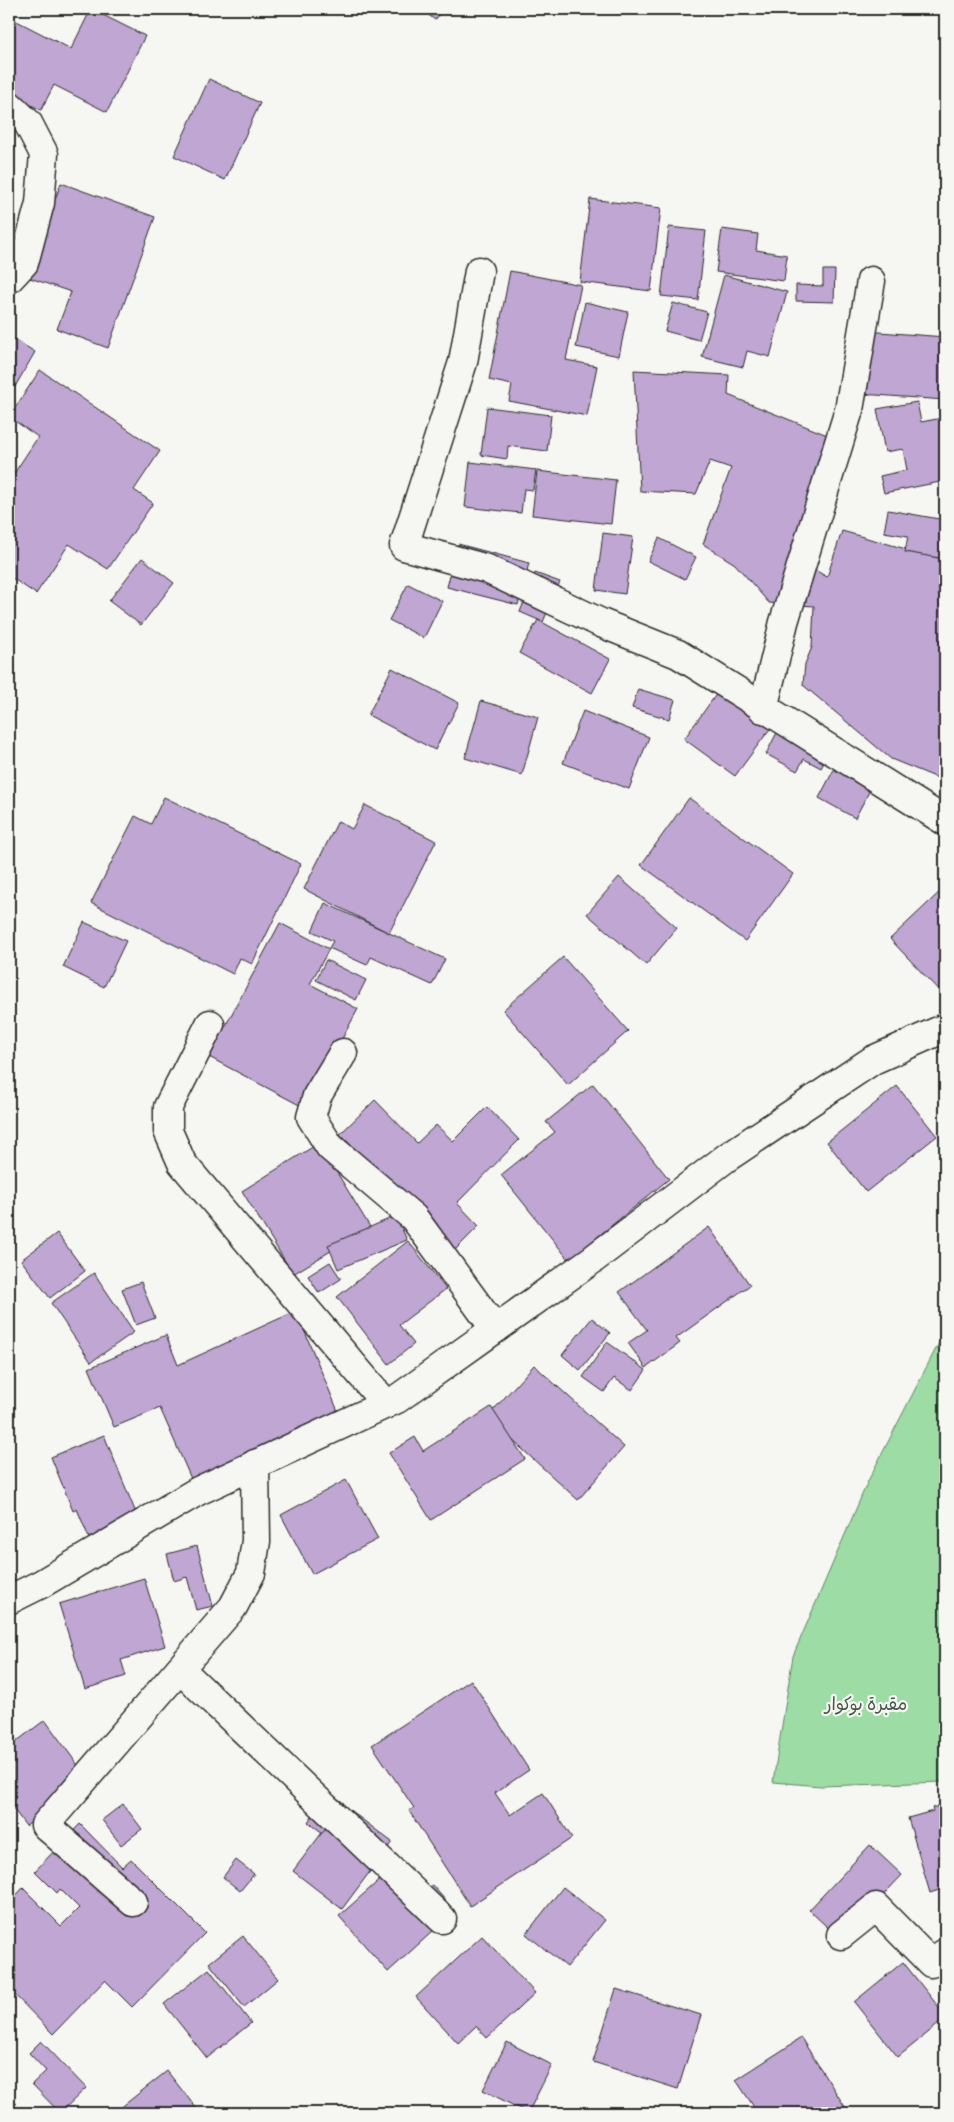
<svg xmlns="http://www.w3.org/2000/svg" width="954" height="2122" font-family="'Gochi Hand','Playpen Sans Arabic',sans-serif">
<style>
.green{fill:#9ddca5;stroke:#648468}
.building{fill:#bfa6d3;stroke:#2b2b2b}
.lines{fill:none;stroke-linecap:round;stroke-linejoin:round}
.street-casing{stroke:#2b2b2b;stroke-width:31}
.street{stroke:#f6f6f2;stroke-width:28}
.labels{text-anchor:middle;stroke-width:4.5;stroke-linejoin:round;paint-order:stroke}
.park-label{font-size:18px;fill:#48574a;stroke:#f6f6f2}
</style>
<rect width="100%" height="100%" fill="#f6f6f2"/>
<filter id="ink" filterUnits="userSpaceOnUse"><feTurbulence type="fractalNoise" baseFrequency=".02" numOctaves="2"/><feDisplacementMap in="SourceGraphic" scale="10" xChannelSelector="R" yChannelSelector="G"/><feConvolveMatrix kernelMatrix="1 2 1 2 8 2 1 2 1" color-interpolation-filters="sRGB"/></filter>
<g filter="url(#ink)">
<polygon class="green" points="945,1331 945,1791 943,1782 821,1786 773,1782 793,1656 868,1481"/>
<g class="building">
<polygon points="91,9 145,36 107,112 54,85 41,110 9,94 9,17 71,49"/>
<polygon points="167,9 186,9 183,15"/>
<polygon points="421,9 444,9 435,20"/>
<polygon points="209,79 260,103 225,180 174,156"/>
<polygon points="61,183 155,217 108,348 57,329 71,292 27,277"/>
<polygon points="590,199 661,208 651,291 580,282"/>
<polygon points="669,227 706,231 698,300 661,296"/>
<polygon points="722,229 758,234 756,250 787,255 784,281 716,272"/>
<polygon points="823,270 835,270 834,302 796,301 796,285 823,286"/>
<polygon points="510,271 581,285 566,360 597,366 587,416 509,401 512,385 489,380"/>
<polygon points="724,275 787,292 770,357 747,351 743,367 702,357"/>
<polygon points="585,302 628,312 619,356 576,347"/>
<polygon points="673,303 707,312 699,340 665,331"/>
<polygon points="853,330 945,337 945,400 848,393"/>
<polygon points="9,336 35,352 9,397"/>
<polygon points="40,370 160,451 134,490 153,503 108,569 69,544 36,594 9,576 9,481 38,437 9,417"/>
<polygon points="634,370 729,375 728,395 852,445 810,567 827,577 842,531 945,560 945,781 891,759 803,685 805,664 812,647 814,606 769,603 735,564 703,544 731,468 710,461 696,494 640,491"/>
<polygon points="917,402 921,422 942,418 945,438 945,481 884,493 880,476 907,470 903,449 885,452 877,409"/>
<polygon points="487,407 551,415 547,451 508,446 507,459 481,455"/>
<polygon points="470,462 536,470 533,490 524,489 521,513 465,507"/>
<polygon points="537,471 616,480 611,524 532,515"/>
<polygon points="888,510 945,520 945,559 905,552 908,536 884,532"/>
<polygon points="603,533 633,537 625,594 596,590"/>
<polygon points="659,538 696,557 685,579 648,561"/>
<polygon points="458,544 529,563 518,605 447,587"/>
<polygon points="142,558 174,583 141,625 109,601"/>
<polygon points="535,573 560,582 543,622 520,612"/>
<polygon points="408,584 442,601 424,638 389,620"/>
<polygon points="538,620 610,659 592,693 519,653"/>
<polygon points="392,668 459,703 435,750 368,715"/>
<polygon points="723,685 775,722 735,776 684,739"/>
<polygon points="638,689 675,700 669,719 632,708"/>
<polygon points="481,701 538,717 522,775 465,758"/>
<polygon points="583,711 649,737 629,789 563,763"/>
<polygon points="788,711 838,737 821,768 804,759 797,771 766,754"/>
<polygon points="841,756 878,775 855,818 819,798"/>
<polygon points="164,797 301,864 252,964 240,958 233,974 91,903 135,816 151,824"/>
<polygon points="689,798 793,874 745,941 641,865"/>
<polygon points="365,805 436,841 389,933 304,889 338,821 352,829"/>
<polygon points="619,877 677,928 646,965 587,914"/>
<polygon points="945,887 945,997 890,939"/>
<polygon points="325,903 445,959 432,985 371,957 367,965 329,948 333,941 312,931"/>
<polygon points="84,922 126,941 104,987 63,967"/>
<polygon points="280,923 329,949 310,984 358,1009 305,1108 209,1057"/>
<polygon points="563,957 628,1031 568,1085 503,1010"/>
<polygon points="326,960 366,980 356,1000 316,980"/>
<polygon points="593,1084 669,1179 569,1260 501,1175 555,1132 546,1122"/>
<polygon points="897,1086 937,1136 866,1192 827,1142"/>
<polygon points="375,1100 417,1143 436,1125 453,1141 487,1107 519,1140 457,1203 479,1226 454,1251 340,1134"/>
<polygon points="319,1143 370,1227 293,1274 242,1191"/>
<polygon points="396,1216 407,1240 338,1269 328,1245"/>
<polygon points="709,1227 750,1285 676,1338 680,1343 646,1368 628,1343 647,1330 619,1292"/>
<polygon points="57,1233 85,1271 50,1298 21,1260"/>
<polygon points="408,1241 446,1289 399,1325 414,1344 389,1364 337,1297"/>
<polygon points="330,1262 341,1279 319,1293 308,1276"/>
<polygon points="94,1273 134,1332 91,1362 51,1303"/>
<polygon points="141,1282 155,1318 136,1325 122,1289"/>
<polygon points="296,1311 340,1416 192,1481 160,1408 114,1427 89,1368 166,1335 178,1365"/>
<polygon points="592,1318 610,1333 580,1370 562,1355"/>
<polygon points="607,1342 646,1370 632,1390 614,1378 604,1392 583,1377"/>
<polygon points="534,1365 624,1447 578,1500 487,1417"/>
<polygon points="491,1407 525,1459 431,1520 389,1453 415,1437 423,1451"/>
<polygon points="104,1435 138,1518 89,1538 77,1509 73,1511 51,1457"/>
<polygon points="346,1480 378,1539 312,1574 281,1515"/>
<polygon points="197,1546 213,1606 196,1610 187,1577 174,1581 167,1554"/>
<polygon points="144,1578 165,1646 121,1660 126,1676 85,1689 59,1604"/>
<polygon points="471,1680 529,1770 495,1793 510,1815 543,1793 572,1838 470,1906 409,1811 414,1808 372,1745"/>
<polygon points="45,1720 88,1779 26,1826 9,1803 9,1747"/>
<polygon points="328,1792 344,1803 323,1833 308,1822"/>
<polygon points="123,1804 142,1829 121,1845 102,1820"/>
<polygon points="945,1804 945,1888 930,1893 908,1818 933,1811 932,1808"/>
<polygon points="343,1805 392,1842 342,1909 293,1871"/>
<polygon points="80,1824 122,1867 131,1859 205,1933 132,2007 105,1980 53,2034 9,1989 9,1903 23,1888 61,1926 79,1908 60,1889 57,1893 35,1871"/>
<polygon points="870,1845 902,1875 841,1940 809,1910"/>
<polygon points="236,1860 254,1874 240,1891 223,1877"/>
<polygon points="393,1868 418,1897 432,1885 455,1911 388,1972 339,1916"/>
<polygon points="563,1887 605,1920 567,1967 526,1934"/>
<polygon points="243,1936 278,1979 244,2007 209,1963"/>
<polygon points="482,1936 535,1993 487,2038 476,2026 458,2043 416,1997"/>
<polygon points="903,1962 945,2015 945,2019 898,2057 854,2002"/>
<polygon points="209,1969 251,2023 207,2058 164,2004"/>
<polygon points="616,1989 701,2015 678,2089 593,2062"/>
<polygon points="801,2038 849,2113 758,2113 736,2080"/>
<polygon points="41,2041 86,2088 60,2113 32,2084 46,2071 29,2053"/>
<polygon points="507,2042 552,2065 528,2113 483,2090"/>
<polygon points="167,2071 200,2113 114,2113"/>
</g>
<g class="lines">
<defs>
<g id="street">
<polyline points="9,105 28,123 44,154 40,203 24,263 9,279"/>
<polyline points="479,271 463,362 404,546 487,569 601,623 678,654 945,821"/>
<polyline points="763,709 784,622 849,410 871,281"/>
<polyline points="210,1024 168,1107 168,1131 182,1163 386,1404"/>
<polyline points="343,1053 317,1096 311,1117 330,1147 414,1218 495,1329"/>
<polyline points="9,1600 41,1584 198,1491 397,1399 592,1260 726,1158 873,1060 945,1028"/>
<polyline points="180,1669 442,1919"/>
<polyline points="133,1902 45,1825 233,1607 251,1573 256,1541 255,1464"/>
<polyline points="841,1935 876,1907 931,1963 945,1953"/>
</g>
</defs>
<use href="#street" class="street-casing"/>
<use href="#street" class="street"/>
</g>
</g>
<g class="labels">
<g class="park-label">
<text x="866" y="1710">مقبرة بوكوار</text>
</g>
</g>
<rect width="954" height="2122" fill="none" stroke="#f6f6f2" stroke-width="30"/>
<rect x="15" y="15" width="924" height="2092" fill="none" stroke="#2b2b2b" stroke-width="2" filter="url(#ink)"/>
</svg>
